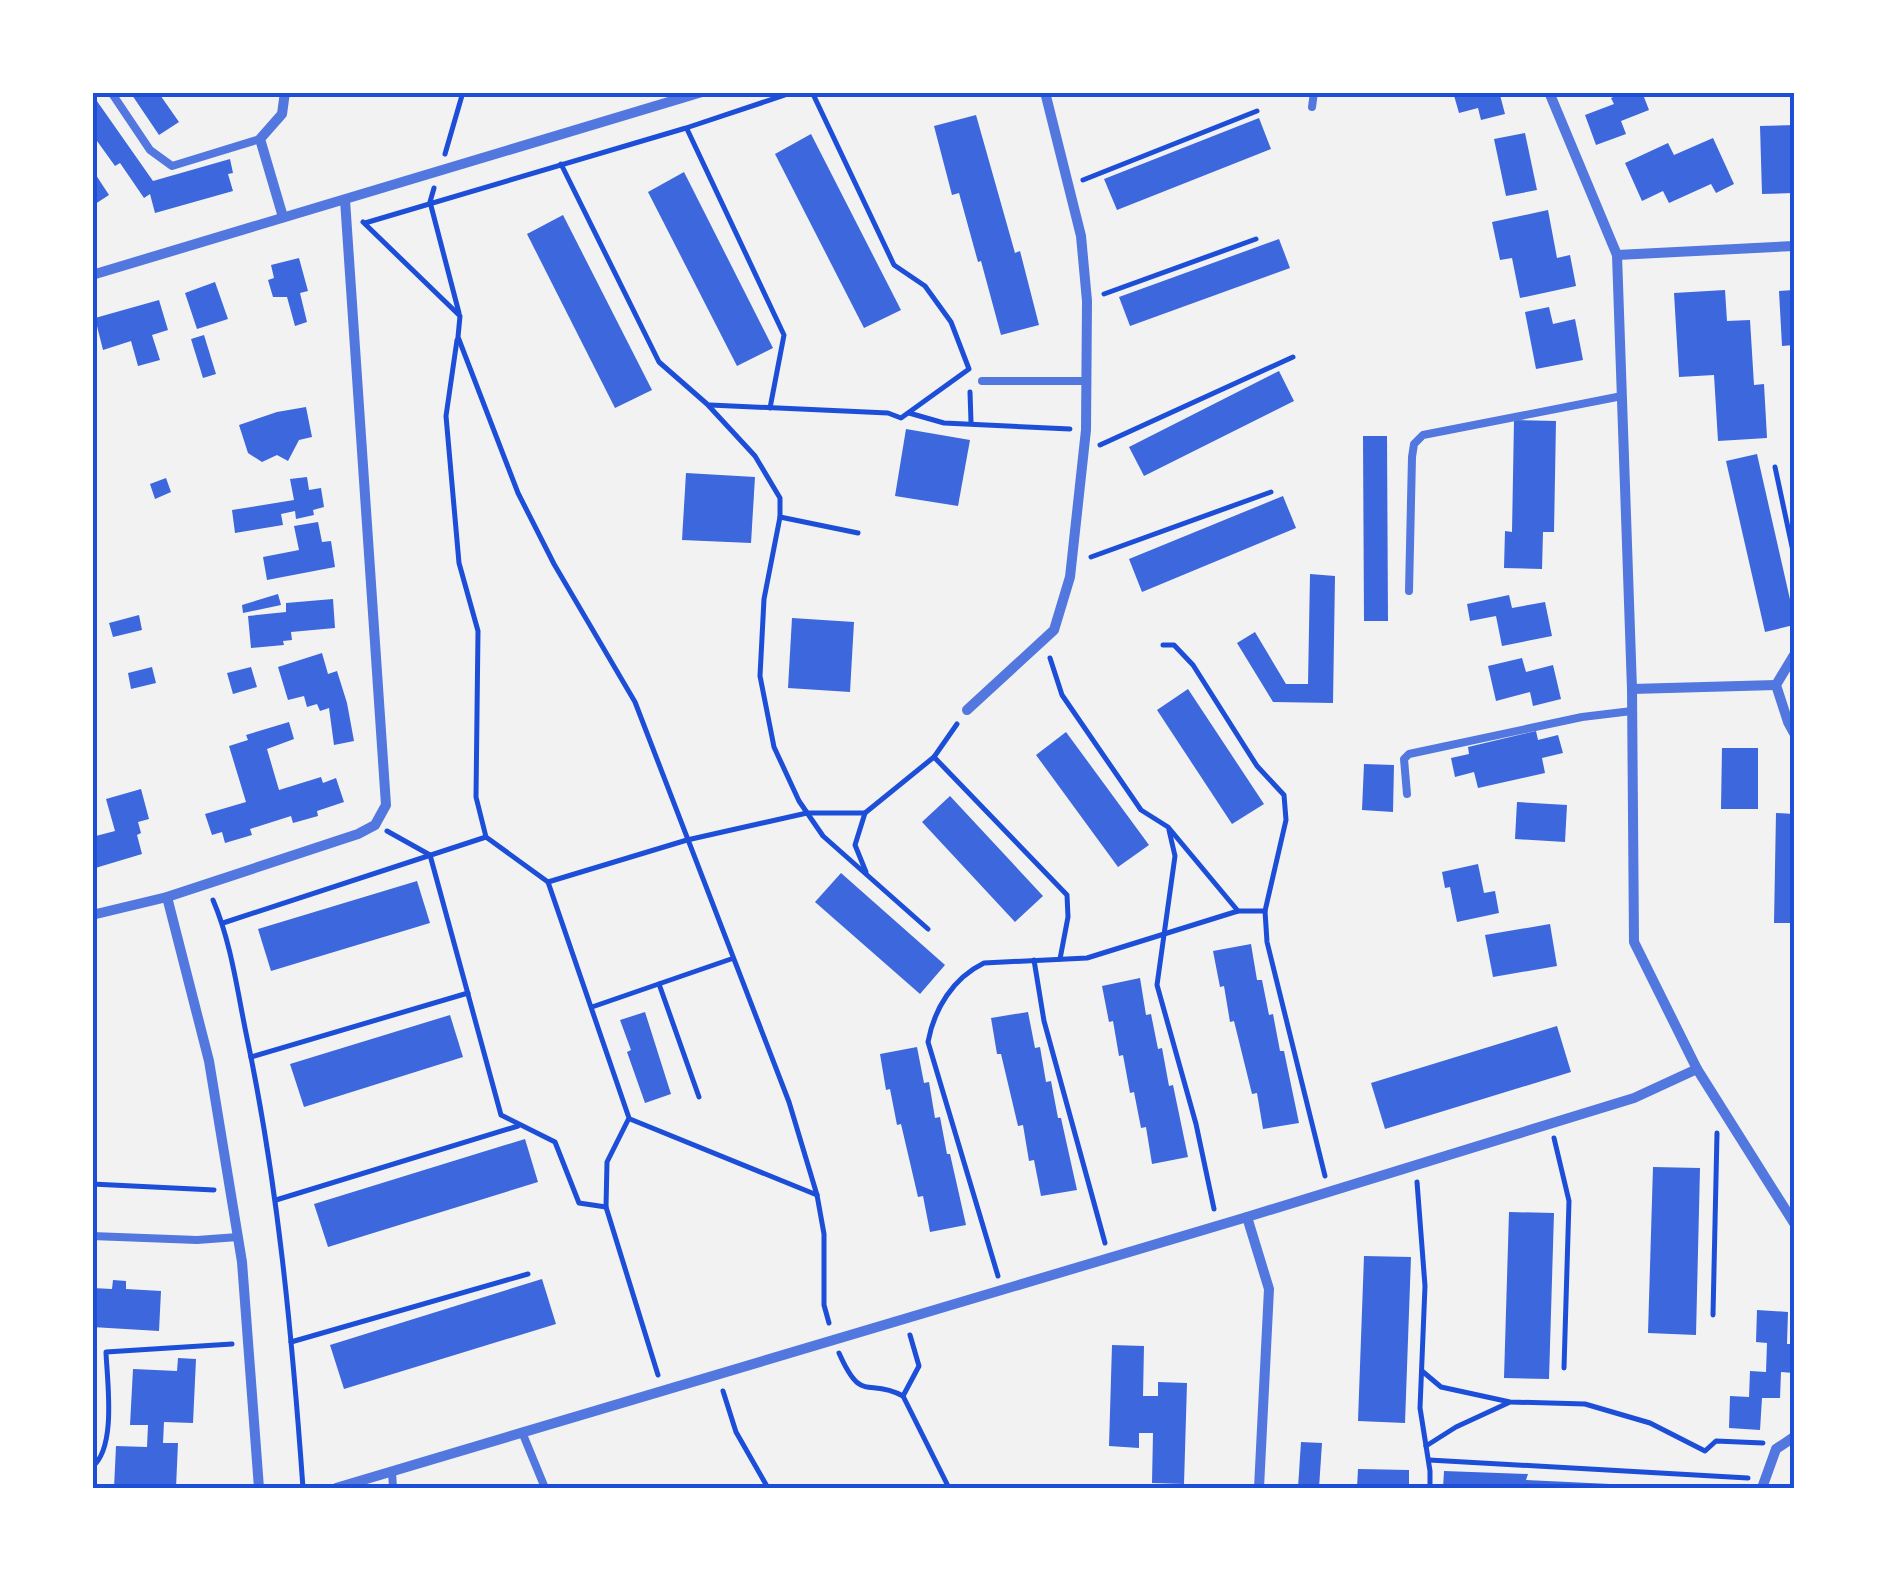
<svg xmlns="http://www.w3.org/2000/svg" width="1887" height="1581" font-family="'Titillium Web',sans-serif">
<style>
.building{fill:#3d67dc}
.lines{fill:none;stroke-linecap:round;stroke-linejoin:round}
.path{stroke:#1d4ed8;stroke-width:5}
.service{stroke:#5277de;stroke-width:8}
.minor{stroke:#5277de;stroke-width:10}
.neatline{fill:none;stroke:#1d4ed8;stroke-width:4}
</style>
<rect width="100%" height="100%" fill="#f2f2f2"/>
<g class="building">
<polygon points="130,92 158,92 179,122 159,135"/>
<polygon points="1453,92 1500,95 1505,114 1481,120 1478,108 1459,113"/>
<polygon points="1625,92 1642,92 1649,110 1621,121 1626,134 1596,145 1585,115 1614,104 1611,98"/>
<polygon points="92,94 153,181 230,159 233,173 228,174 233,191 155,213 150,194 144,198 120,163 115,166 92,134"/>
<polygon points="976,115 1015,253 1020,251 1039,325 1001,335 981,261 978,262 959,193 952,195 934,126"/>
<polygon points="1259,118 1271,149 1117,210 1104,179"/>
<polygon points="1794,125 1794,193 1762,194 1760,126"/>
<polygon points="1525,133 1537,190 1506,196 1494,139"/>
<polygon points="811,134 901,310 864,328 775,154"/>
<polygon points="1713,138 1734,184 1716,193 1711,184 1669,203 1663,191 1642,201 1625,163 1668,143 1674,155"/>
<polygon points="92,169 109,195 92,206"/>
<polygon points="684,172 773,348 737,366 648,192"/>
<polygon points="1548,210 1557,258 1570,255 1576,286 1520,298 1512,258 1500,260 1492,222"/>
<polygon points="563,215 652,390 615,408 527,234"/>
<polygon points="1279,239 1290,268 1130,326 1119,297"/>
<polygon points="299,258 308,291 300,293 307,322 295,326 287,297 273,297 268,280 274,278 271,265"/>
<polygon points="215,282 228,319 197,329 185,293"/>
<polygon points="1725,290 1727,321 1750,320 1754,385 1764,384 1767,438 1718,441 1714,375 1679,377 1674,293"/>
<polygon points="1794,290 1794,345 1782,346 1779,291"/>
<polygon points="159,300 168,330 152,335 160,360 138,366 131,341 103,350 95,318"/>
<polygon points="1549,307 1553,324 1575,319 1583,360 1536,369 1525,312"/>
<polygon points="204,335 216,374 203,378 191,339"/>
<polygon points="1279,371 1294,401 1144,476 1129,447"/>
<polygon points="306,407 312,437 299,440 288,461 277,455 262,462 248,453 239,425 277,412"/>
<polygon points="1514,420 1556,421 1554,532 1543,532 1542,569 1504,568 1505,531 1512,532"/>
<polygon points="906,429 970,440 958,506 895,496"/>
<polygon points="1363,436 1387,436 1388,621 1364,621"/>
<polygon points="1757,454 1794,617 1794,625 1765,632 1726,461"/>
<polygon points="686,473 755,477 751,543 682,540"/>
<polygon points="307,477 309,490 321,488 324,507 313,510 314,515 296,519 295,511 281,514 283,525 235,533 232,510 294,500 290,479"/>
<polygon points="166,478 171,492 155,499 150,484"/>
<polygon points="1283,496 1296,528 1142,592 1129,559"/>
<polygon points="318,522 322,542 331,541 335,567 267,580 263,557 299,550 294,526"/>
<polygon points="1310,574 1335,576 1333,703 1273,702 1237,643 1255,632 1286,684 1308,684"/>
<polygon points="278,594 281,605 243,613 242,605"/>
<polygon points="1509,595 1512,608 1545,602 1552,636 1502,646 1496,616 1470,621 1467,604"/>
<polygon points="333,599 335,628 291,632 292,640 283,641 284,645 251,648 248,616 286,612 286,603"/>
<polygon points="139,615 142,630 113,637 109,623"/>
<polygon points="792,618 854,622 850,692 788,688"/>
<polygon points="322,653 328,674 337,671 347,703 354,741 334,745 329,708 320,711 317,704 307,707 304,696 288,700 278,667"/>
<polygon points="1522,658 1526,672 1553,665 1561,699 1533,706 1530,692 1496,701 1488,666"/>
<polygon points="152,667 156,683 131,689 128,673"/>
<polygon points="251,667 257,687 233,694 227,673"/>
<polygon points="1188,689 1264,804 1232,824 1157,710"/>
<polygon points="289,722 294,739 267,749 279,790 321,777 323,783 336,778 344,802 317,811 318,816 293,823 291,816 250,829 252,835 225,843 222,832 212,835 205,814 246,802 229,746 248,740 246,735"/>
<polygon points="1536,731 1538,740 1558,735 1563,753 1542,758 1545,773 1478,788 1474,772 1455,777 1451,758 1469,754 1468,747"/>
<polygon points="1066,732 1149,845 1118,867 1036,755"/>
<polygon points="1722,748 1758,748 1758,809 1721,809"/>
<polygon points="1364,764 1394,765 1393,812 1362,810"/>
<polygon points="141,789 149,819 138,822 141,833 137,835 142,854 92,869 92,837 115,831 106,799"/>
<polygon points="950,796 1043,896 1015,922 922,822"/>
<polygon points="1517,802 1567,805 1565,842 1515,839"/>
<polygon points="1776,813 1794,814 1794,923 1774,923"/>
<polygon points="1478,864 1484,893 1495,891 1499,913 1457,922 1450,887 1445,888 1442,872"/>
<polygon points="841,873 945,965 920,994 815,902"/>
<polygon points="417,881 430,923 271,971 258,929"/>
<polygon points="1550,924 1557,966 1493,977 1485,935"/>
<polygon points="1251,944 1257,980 1262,980 1269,1015 1273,1014 1280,1051 1284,1051 1299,1123 1263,1129 1257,1093 1252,1094 1234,1021 1230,1022 1224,986 1220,987 1213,951"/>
<polygon points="1140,978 1146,1015 1151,1014 1158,1049 1162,1048 1169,1086 1173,1085 1188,1157 1152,1164 1146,1127 1141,1128 1134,1092 1130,1093 1123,1055 1119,1056 1113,1021 1109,1022 1102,986"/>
<polygon points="645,1012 671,1094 645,1103 627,1052 631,1050 620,1020"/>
<polygon points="1028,1012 1035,1048 1040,1047 1046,1082 1051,1081 1058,1118 1061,1118 1077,1190 1041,1196 1034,1160 1029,1161 1023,1125 1018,1126 1001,1054 997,1054 991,1018"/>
<polygon points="450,1015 463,1057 304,1107 290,1064"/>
<polygon points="1557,1026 1571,1072 1385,1129 1371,1083"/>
<polygon points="917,1047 924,1083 929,1082 935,1118 940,1117 947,1154 950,1154 966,1225 930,1232 923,1196 918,1197 901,1124 897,1125 890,1089 886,1090 880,1054"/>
<polygon points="525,1139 538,1182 328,1247 314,1204"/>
<polygon points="1653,1167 1700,1168 1696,1335 1648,1333"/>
<polygon points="1509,1212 1554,1213 1549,1379 1504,1378"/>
<polygon points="1364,1256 1411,1257 1405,1423 1358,1421"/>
<polygon points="542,1279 556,1324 344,1389 330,1345"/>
<polygon points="113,1280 126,1281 126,1289 161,1291 159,1331 92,1327 92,1288 112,1289"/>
<polygon points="1757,1310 1788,1312 1787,1344 1794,1344 1794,1373 1781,1372 1780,1398 1762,1398 1760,1430 1729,1428 1730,1396 1749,1397 1750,1371 1766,1372 1767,1343 1756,1342"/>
<polygon points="1112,1345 1144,1346 1143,1396 1158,1396 1158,1382 1187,1383 1184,1484 1152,1483 1153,1433 1139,1433 1139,1448 1109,1446"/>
<polygon points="178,1358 196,1359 193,1423 164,1422 163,1443 178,1443 176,1488 114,1488 116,1446 147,1447 148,1425 130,1425 133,1369 177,1371"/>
<polygon points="1301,1442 1322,1443 1319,1488 1298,1488"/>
<polygon points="1358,1469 1409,1470 1409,1488 1357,1488"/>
<polygon points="1444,1471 1528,1474 1526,1480 1610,1484 1610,1488 1443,1488"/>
</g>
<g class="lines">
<g class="path">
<polyline points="687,129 784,335 770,408"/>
<polyline points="445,154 463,92"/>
<polyline points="561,164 659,362 707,404 755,456 780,498 780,517 764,599 760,676 774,747 799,801 823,836 928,929"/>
<polyline points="1083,180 1257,111"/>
<polyline points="434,188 430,202 459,313"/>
<polyline points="363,222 460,316 458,337 518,493 554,564 635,702 789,1102 817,1195 824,1234 824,1305 829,1323"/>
<polyline points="365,223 686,128 794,92"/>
<polyline points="1104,294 1256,239"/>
<polyline points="457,340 446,416 459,563 478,631 476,797 486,837 548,882 629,1118 607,1162 606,1207 658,1375"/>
<polyline points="970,392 971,422"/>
<polyline points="710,405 888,413 901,418 969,369 951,322 925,286 894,265 812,92"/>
<polyline points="909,413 944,423 1070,429"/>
<polyline points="1100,445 1293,357"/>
<polyline points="1775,467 1794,556"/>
<polyline points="780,517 858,533"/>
<polyline points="1091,557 1271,492"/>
<polyline points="1050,658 1062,695 1141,810 1168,827 1238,911 1265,911 1286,820 1284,795 1257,766 1193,665 1174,645 1163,645"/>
<polyline points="957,724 934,757 1067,895 1068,917 1060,959"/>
<polyline points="1169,830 1175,856 1157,985 1196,1124 1214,1209"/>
<polyline points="387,831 430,855 501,1115 555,1142 579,1203 606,1207"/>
<polyline points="866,872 855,845 865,813 934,757"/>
<polyline points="548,882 687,840 807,813 865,813"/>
<path d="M213 900C231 942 237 989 246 1033 278 1184 292 1335 303 1488"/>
<polyline points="1265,911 1267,942 1325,1176"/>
<polyline points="223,923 486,837"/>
<polyline points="1034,960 1044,1021 1105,1243"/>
<polyline points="659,984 699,1097"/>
<polyline points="592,1007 731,959"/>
<polyline points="251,1057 468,993"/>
<polyline points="630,1119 817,1195"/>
<polyline points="1554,1138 1569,1201 1564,1368"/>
<polyline points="1417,1182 1425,1286 1420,1408 1430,1471 1430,1488"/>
<polyline points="92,1184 214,1190"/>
<polyline points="276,1200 518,1126"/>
<path d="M998 1276 928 1042C934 1009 953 978 984 963L1087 958 1238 911"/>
<polyline points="1713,1315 1717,1133"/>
<polyline points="291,1342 528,1274"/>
<path d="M839 1353C862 1405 867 1377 903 1396L949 1488"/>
<polyline points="1422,1371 1441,1387 1510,1402 1585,1404 1650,1423 1705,1451 1716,1441 1763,1443"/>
<polyline points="723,1391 736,1432 768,1488"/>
<polyline points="903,1396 919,1366 910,1335"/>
<polyline points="1426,1446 1456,1427 1508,1403"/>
<polyline points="1429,1460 1748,1478"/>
<path d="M92 1467C117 1448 107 1380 106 1352L232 1344"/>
</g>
<g class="service">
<polyline points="111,92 150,150 172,166 260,139"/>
<polyline points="1312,107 1314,92"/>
<polyline points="982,381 1086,381"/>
<polyline points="1409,591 1412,457 1414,444 1423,435 1622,396"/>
<polyline points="1407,794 1404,759 1409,754 1582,717 1632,711"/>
<polyline points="92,1236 197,1240 238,1237"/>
<polyline points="522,1432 545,1488"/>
<polyline points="392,1472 393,1488"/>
</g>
<g class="minor">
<polyline points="1549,92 1617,255 1632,689 1634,942 1697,1069 1794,1223"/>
<polyline points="283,217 260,139 282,114 285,92"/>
<polyline points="1617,255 1794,246"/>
<polyline points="92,275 702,92"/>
<polyline points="1794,655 1776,685 1788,722 1794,733"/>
<polyline points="1632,689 1776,685"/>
<polyline points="967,710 1054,630 1070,577 1086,430 1087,301 1081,236 1045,92"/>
<polyline points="167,897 209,1061 242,1262 259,1488"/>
<polyline points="92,915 167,897 358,834 375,825 386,805 345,200"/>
<polyline points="1247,1217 1269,1289 1259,1488"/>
<polyline points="336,1488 1247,1217 1634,1098 1697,1069"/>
<polyline points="1762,1488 1776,1449 1794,1437"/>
</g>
</g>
<rect width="1887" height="1581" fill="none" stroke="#ffffff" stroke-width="190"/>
<rect x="95" y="95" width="1697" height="1391" class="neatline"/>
</svg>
